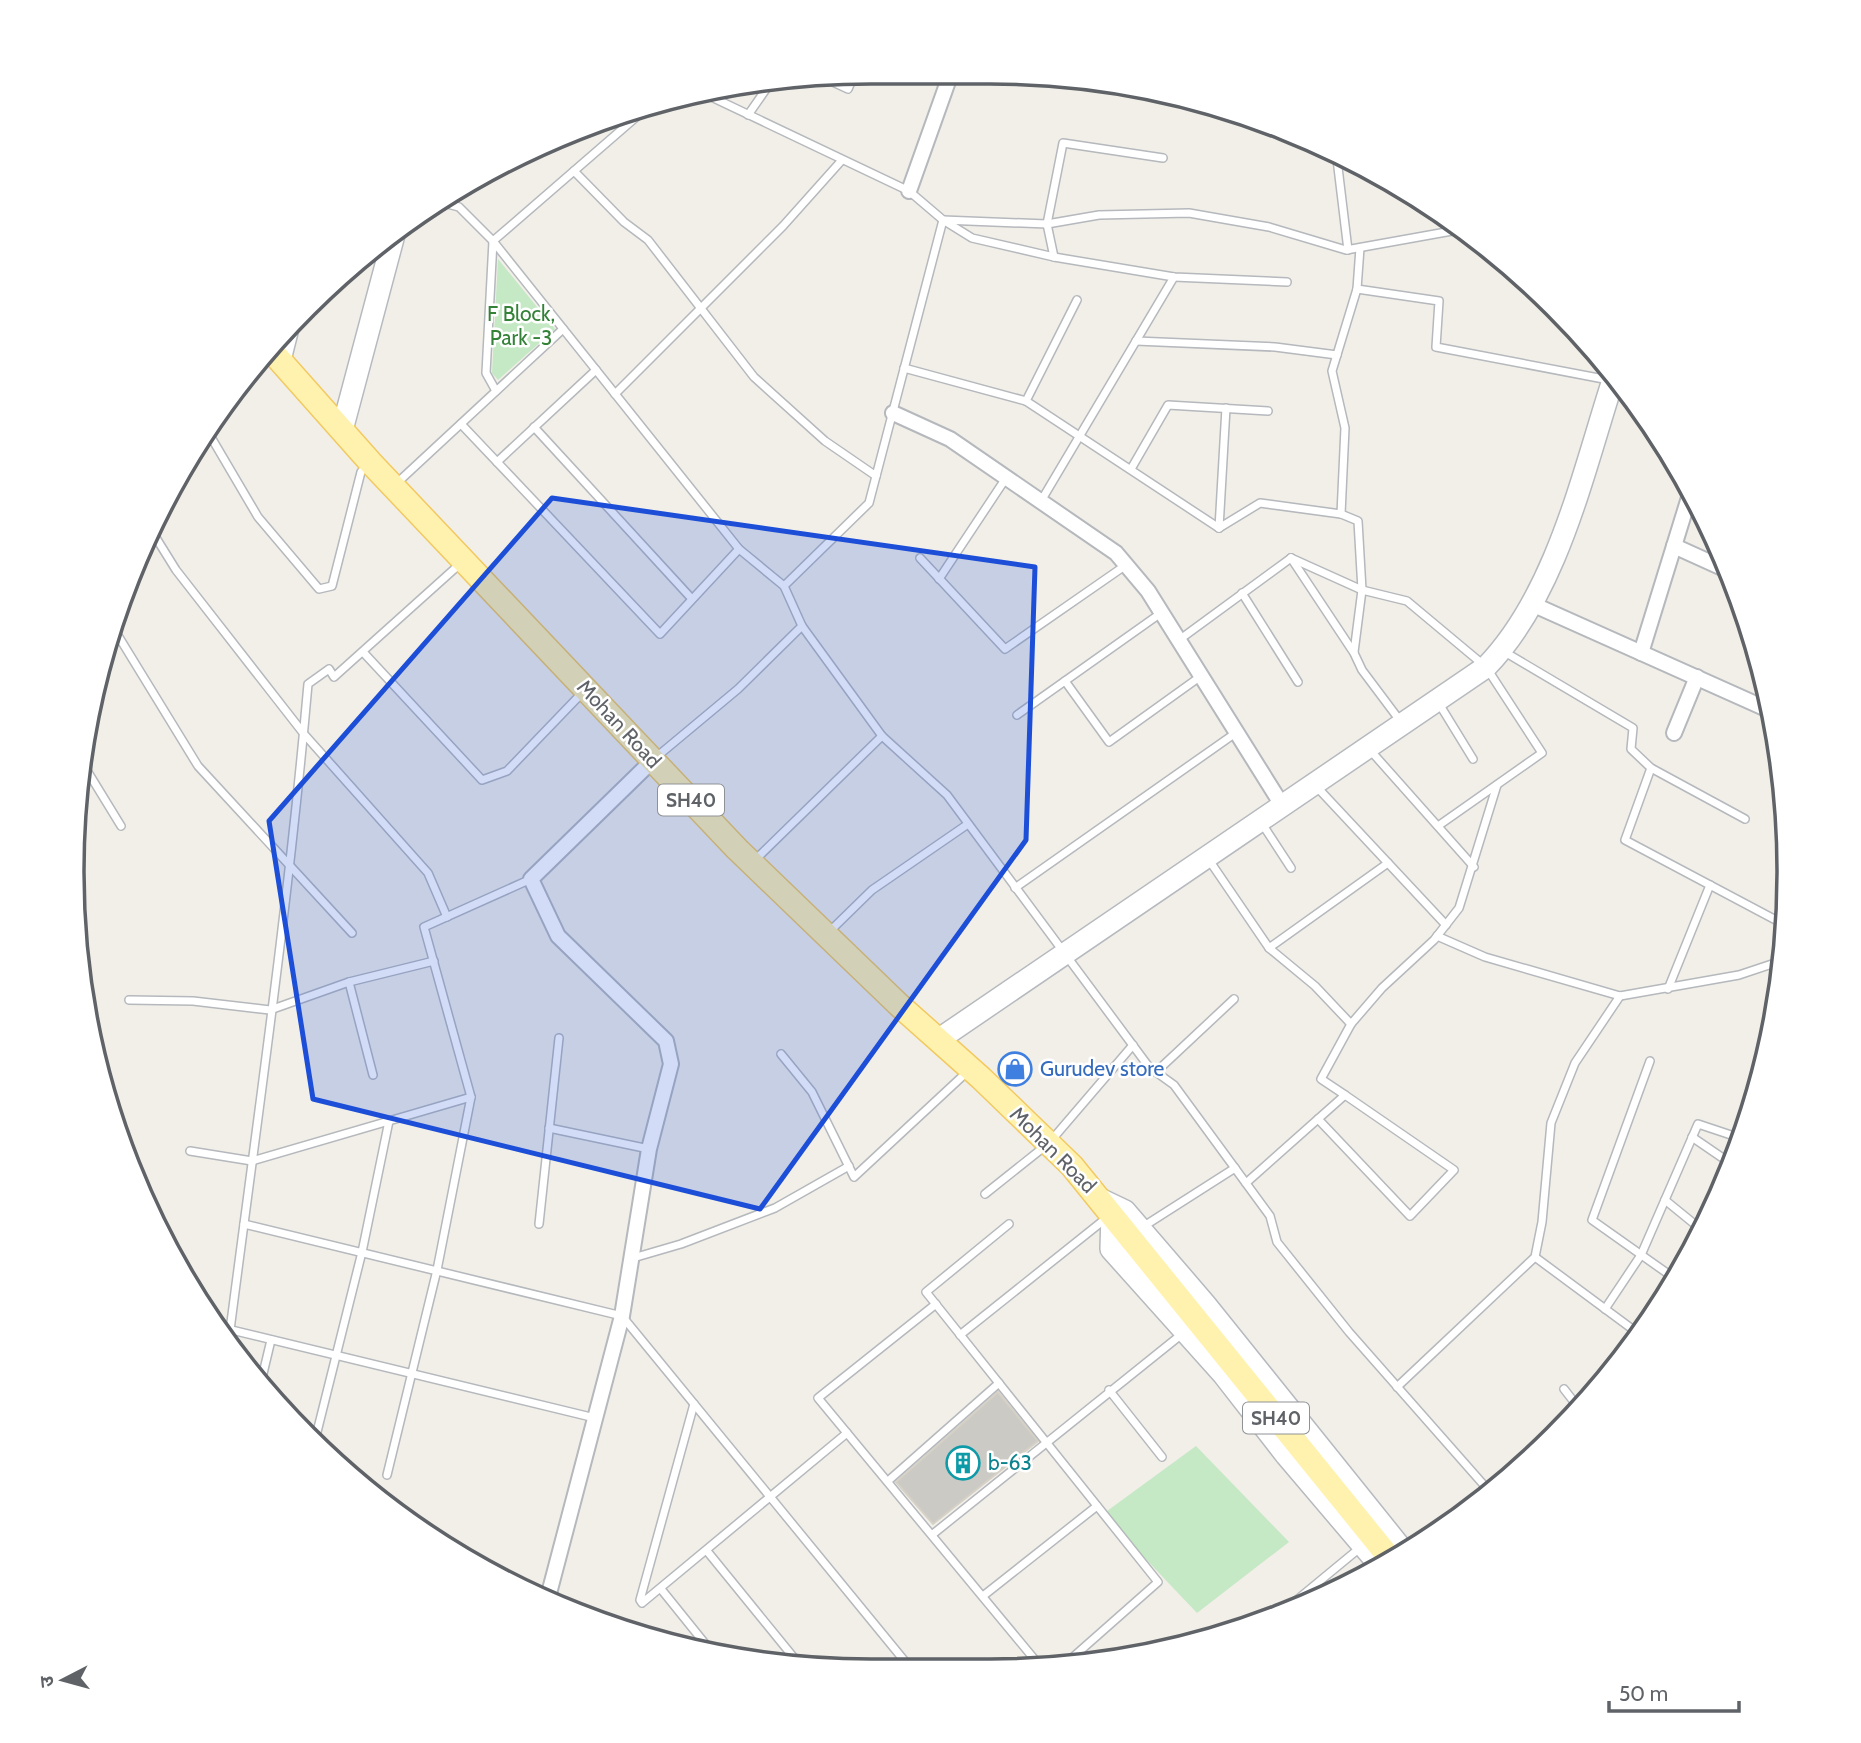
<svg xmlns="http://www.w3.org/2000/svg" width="1861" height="1743" font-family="Cabin,'Noto Sans Devanagari',sans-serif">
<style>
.green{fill:#c5e8c5}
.building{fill:#cccac5;stroke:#d6d1c6;stroke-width:2}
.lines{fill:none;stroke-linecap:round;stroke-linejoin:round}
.lane-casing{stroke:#b5b8bc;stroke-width:10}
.street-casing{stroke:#b5b8bc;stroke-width:18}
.secondary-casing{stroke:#b6babf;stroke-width:24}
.primary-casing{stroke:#f2c960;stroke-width:26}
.lane{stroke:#fff;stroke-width:7}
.street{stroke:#fff;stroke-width:14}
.secondary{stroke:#fff;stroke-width:21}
.primary{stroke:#fff2af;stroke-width:23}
.marked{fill:#1d4ed8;fill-opacity:0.2;stroke:#1d4ed8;stroke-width:5;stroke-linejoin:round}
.labels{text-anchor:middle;stroke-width:5;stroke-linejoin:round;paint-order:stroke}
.shield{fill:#fff;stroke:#8f9295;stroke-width:2}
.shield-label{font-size:19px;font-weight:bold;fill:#5f6368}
.park-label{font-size:21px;fill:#348238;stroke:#fff}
.street-label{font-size:21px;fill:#5f6368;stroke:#fff}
.shop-label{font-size:21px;fill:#366cbe;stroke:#fff;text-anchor:start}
.culture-label{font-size:21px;fill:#0d838f;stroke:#fff;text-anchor:start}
.rim{fill:none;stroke:#5f6368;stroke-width:3.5}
</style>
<rect width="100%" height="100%" fill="#f1efe8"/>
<g class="green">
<polygon points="498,259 555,329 498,380 492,373"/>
<polygon points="1196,1446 1289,1542 1197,1613 1103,1514"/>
</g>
<polygon class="building" points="998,1392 1038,1441 933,1524 896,1482"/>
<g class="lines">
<defs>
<g id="lane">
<polyline points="822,77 848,89 855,73"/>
<polyline points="701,92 909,191 943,220 972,238 1054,257 1174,277 1287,282"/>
<polyline points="748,115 771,82"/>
<polyline points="1336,151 1348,250"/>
<polyline points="574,171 624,222 648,240 754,377 825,441 876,476"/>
<polyline points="440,202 459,207 493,241 739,549 784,586 802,626 882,736 947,795 1149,1067 1174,1085 1270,1216 1277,1242 1349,1332 1490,1492"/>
<polyline points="1054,257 1047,224 1063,143 1163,158"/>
<polyline points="1357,289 1439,301 1436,347 1609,380"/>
<polyline points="1077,300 1026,401 1219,528"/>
<polyline points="1136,341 1275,347 1337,355"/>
<polyline points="904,368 1026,401"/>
<polyline points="496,391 486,373 493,241 642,112"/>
<polyline points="615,394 783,226 842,160"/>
<polyline points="461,424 660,634 739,549"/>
<polyline points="534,427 692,599"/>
<polyline points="208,432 258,517 319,589 332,586 361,472 367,465"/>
<polyline points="497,462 596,370"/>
<polyline points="1131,469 1168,405 1268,411"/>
<polyline points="397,483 563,329"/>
<polyline points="1041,501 1174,277"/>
<polyline points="1341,514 1358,521 1362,590 1354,652"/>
<polyline points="1219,528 1260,503 1341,514 1345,428 1332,371 1357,289 1360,248"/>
<polyline points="1219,528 1226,408"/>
<polyline points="153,533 176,570 304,734 428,873 447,917"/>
<polyline points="920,558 1005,649 1126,565"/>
<polyline points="1291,558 1362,590 1407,601 1486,667 1542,753 1438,826"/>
<polyline points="1291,558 1354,653 1362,670 1401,722"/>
<polyline points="939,579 1006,478"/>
<polyline points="784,586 869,503 943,220 1047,224 1099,215 1189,213 1269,227 1346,250 1463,229"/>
<polyline points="1242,593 1298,682"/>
<polyline points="114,629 198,766 352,933"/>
<polyline points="1179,640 1291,558"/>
<polyline points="1503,651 1633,728 1631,749 1651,768 1745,819"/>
<polyline points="363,652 482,780 507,771 583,692"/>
<polyline points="1065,681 1109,742 1201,676"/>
<polyline points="1438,702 1473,759"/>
<polyline points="1017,715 1161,613"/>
<polyline points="1370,750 1474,867"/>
<polyline points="654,759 738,689 802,626"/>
<polyline points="83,764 121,826"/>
<polyline points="1651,768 1625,840 1787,926"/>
<polyline points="1315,785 1446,925"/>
<polyline points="1261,822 1291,868"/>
<polyline points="755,860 882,736"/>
<polyline points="1209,860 1269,948 1315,986 1351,1024"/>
<polyline points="1015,888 1237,732"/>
<polyline points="828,933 872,890 968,824"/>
<polyline points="1437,936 1485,957 1620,996 1739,975 1781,961"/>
<polyline points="1269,948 1388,863"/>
<polyline points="349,982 373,1075"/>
<polyline points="1668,989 1710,885"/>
<polyline points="129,1000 193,1001 270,1010 349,982 434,961"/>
<polyline points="781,1054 812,1092 854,1177 967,1072"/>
<polyline points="1650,1061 1592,1220 1674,1278"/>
<polyline points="1156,1072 1234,999"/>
<polyline points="1318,1119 1410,1216 1454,1170 1345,1095"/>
<polyline points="549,1128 649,1149"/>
<polyline points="1692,1137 1730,1163"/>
<polyline points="190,1151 252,1161 471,1097"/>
<polyline points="1246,1183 1345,1095 1321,1079 1351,1024 1382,988 1434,940 1459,908 1497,785"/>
<polyline points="985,1194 1049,1143 1133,1045"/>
<polyline points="1665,1200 1703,1231"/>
<polyline points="244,1224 622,1316 912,1670"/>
<polyline points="539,1224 559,1038"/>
<polyline points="1009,1224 926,1292 1158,1582 1064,1665"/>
<polyline points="1141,1228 1235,1168"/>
<polyline points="1535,1257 1639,1334"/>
<polyline points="633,1258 681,1244 775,1208 849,1166"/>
<polyline points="936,1304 818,1398 1040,1666"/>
<polyline points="1605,1309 1641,1255 1698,1124 1740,1138"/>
<polyline points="215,1326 595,1418"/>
<path d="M230 1330C258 1115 289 900 308 684L329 669 334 677 461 563"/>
<polyline points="960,1335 1109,1216"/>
<polyline points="261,1382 271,1340"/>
<polyline points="1397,1387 1535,1257 1542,1222 1551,1123 1575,1063 1620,996"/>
<polyline points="1564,1389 1578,1407"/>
<polyline points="1109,1390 1162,1457"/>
<polyline points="694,1404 640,1600 642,1603 847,1433"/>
<polyline points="314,1444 362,1252 389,1121"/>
<polyline points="387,1475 437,1270 471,1097 424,927 531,879"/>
<polyline points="888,1481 999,1383"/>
<polyline points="933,1534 1182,1334"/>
<polyline points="707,1551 799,1664"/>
<polyline points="661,1589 715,1656"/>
<polyline points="983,1596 1097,1506"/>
<polyline points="1281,1613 1361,1547"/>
</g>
<g id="street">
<polyline points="909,191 951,73"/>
<polyline points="893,413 950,439 1116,553 1148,591 1282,805"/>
<polyline points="1674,546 1727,570"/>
<polyline points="1532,604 1769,710"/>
<polyline points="1641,653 1691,491"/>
<polyline points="1674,733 1697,677"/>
<polyline points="547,1601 622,1316 649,1149 671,1064 666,1041 558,936 531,879 653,760"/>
</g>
<g id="secondary">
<polyline points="280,360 288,328"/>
<polyline points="342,430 395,231"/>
<path d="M938 1040 1486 667C1557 594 1583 472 1614 377"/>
<polyline points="1102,1200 1125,1211 1205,1304 1405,1553"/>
<polyline points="1112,1213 1111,1249 1223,1374 1286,1455 1382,1568"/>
</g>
<polyline id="primary" points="268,347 371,463 737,849 899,1005 981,1078 1072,1166 1393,1562"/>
</defs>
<use href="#lane" class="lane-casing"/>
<use href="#street" class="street-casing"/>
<use href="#secondary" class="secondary-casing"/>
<use href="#primary" class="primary-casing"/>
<use href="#lane" class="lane"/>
<use href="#street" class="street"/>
<use href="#secondary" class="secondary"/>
<use href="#primary" class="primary"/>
</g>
<path class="marked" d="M552 498 1035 567 1026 840 760 1209 313 1099 269 821Z"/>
<defs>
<symbol id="shop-ring" viewBox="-11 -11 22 22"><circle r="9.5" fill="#fff" stroke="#3f7fe0" stroke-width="1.5"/><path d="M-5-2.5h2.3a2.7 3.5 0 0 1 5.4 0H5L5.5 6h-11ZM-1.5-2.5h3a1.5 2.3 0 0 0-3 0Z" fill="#3f7fe0"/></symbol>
<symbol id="building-ring" viewBox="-11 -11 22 22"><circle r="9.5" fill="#fff" stroke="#0f9aa8" stroke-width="1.5"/><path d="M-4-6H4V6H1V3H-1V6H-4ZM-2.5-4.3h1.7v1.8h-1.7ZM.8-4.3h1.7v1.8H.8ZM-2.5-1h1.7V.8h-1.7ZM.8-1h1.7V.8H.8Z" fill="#0f9aa8"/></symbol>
</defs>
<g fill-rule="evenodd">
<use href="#shop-ring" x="996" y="1050" width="38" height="38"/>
<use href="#building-ring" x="944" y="1444" width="38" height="38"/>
</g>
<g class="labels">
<g class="shield">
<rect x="658" y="784.5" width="66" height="31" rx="5"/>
<rect x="1243" y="1402.5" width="66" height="31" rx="5"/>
</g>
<g class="shield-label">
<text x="691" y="807">SH40</text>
<text x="1276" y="1425">SH40</text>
</g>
<g class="park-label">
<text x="521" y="321">F Block,<tspan x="521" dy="24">Park -3</tspan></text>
</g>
<g class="street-label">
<text transform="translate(619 724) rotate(47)" y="7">Mohan Road</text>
<text transform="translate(1053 1150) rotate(45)" y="7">Mohan Road</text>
</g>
<g class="shop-label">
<text x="1040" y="1076">Gurudev store</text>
</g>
<g class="culture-label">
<text x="988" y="1470">b-63</text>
</g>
</g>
<path d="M0 0H1861V1743H0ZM871 84H990A787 787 0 0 1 1777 871V872A787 787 0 0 1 990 1659H871A787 787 0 0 1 84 872V871A787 787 0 0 1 871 84Z" fill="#fff" fill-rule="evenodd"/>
<path class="rim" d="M871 84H990A787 787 0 0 1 1777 871V872A787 787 0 0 1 990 1659H871A787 787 0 0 1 84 872V871A787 787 0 0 1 871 84Z"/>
<g transform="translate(63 1680) rotate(264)" stroke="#ffffff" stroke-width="5" paint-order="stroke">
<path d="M0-5L12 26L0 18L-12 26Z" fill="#5f6368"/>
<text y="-10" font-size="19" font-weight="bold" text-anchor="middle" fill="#5f6368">उ</text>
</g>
<path d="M1609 1701v10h130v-10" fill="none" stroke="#5f6368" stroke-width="3.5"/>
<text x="1619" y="1701" font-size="21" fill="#5f6368" stroke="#ffffff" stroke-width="5" paint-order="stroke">50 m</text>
</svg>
